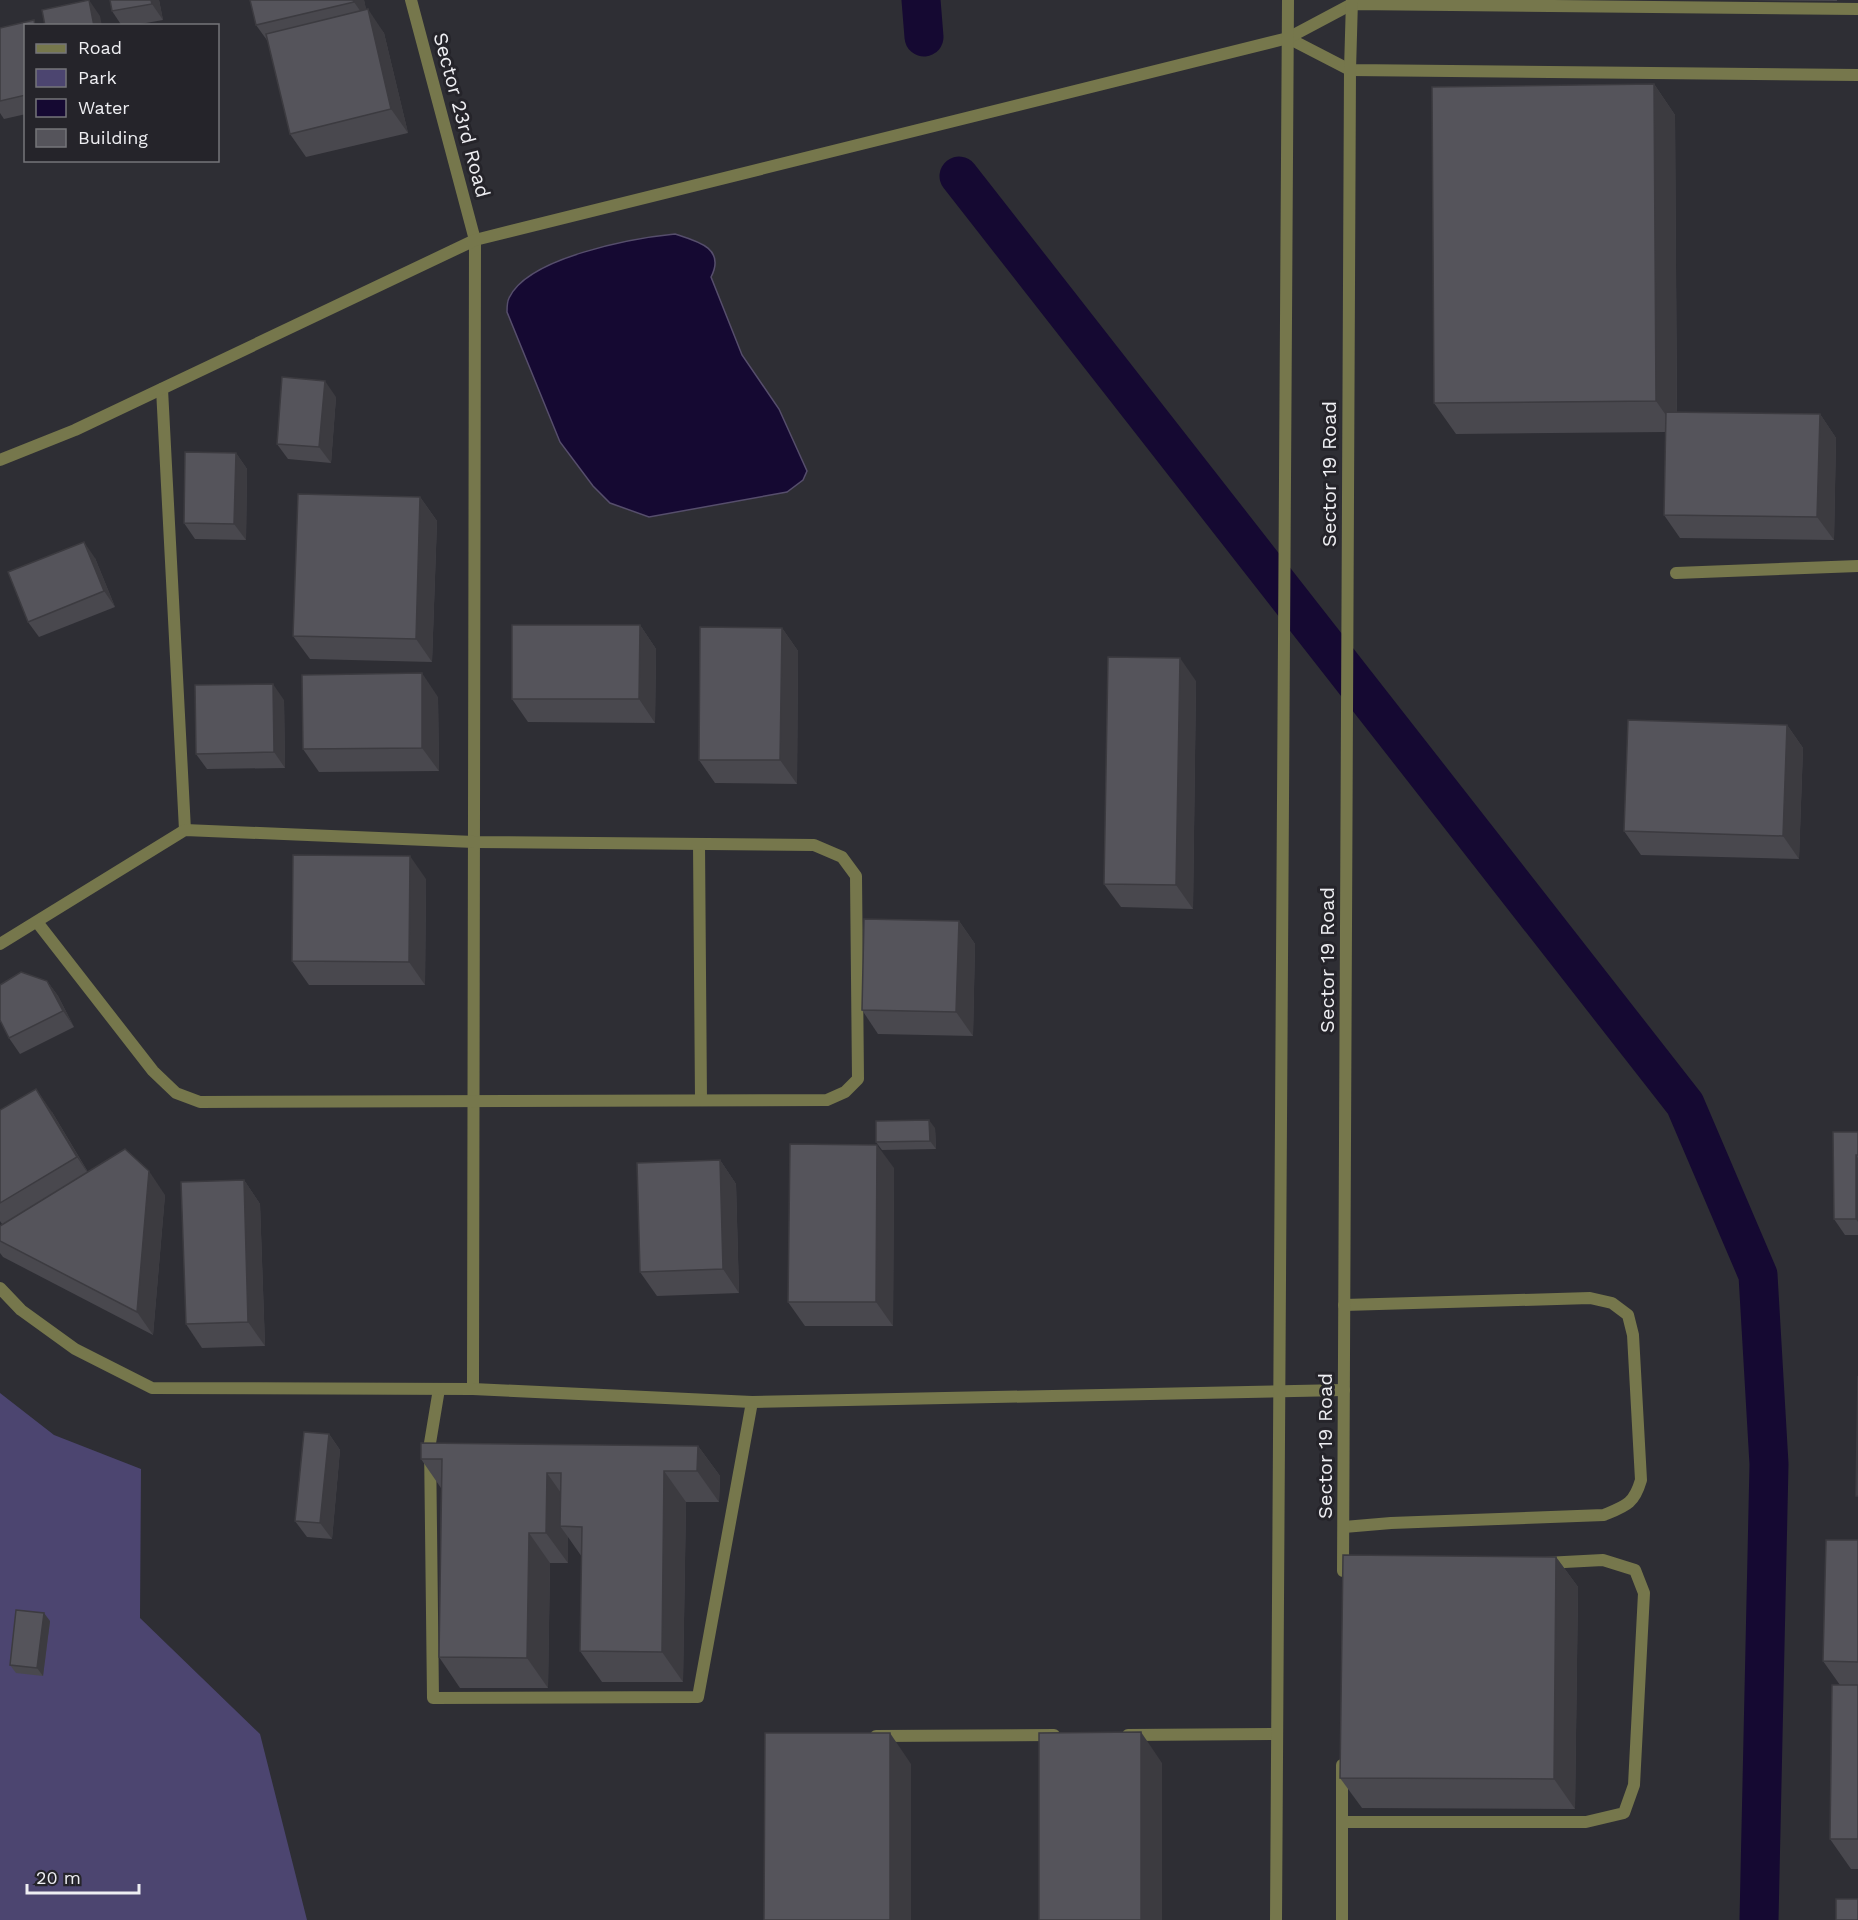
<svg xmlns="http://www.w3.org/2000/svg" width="1858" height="1920" font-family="'Work Sans',sans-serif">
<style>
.green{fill:#4c4570}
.water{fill:#150932;stroke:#564e6c;stroke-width:1.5}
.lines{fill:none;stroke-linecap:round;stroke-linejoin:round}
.canal{stroke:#150932;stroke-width:39}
.service{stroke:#76774c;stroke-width:12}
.minor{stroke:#76774c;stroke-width:12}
.tertiary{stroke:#76774c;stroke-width:12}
.wall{fill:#49484e}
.shaded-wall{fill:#3c3b40}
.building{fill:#55545b;stroke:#3c3b40;stroke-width:1.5}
.labels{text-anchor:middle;stroke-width:6;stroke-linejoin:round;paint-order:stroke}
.street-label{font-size:20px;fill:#eeeef2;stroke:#25242a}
</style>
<rect width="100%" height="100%" fill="#2e2e34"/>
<polygon class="green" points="0,1393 54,1435 141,1469 140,1618 260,1734 307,1920 0,1920"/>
<path class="water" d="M675 234C697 241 726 248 711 277L742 355 779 409 807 471 803 480 787 492 649 517 610 503 593 486 560 442 507 312C507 308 507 302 509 298 528 257 634 238 675 234Z"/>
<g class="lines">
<g class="canal">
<polyline points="921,0 924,37"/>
<polyline points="959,176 1685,1104 1758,1275 1769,1464 1759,1920"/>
</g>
<g class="service">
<polyline points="439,1389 430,1443 433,1698 698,1697 752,1402"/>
<polyline points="1128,1735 1277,1734"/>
<polyline points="876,1736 1054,1735"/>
<polyline points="1342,1822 1586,1822 1624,1813 1634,1785 1644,1593 1635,1570 1603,1560 1545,1563"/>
</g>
<g class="minor">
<polyline points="411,0 475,240 473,1389"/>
<polyline points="1288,38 1350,70 1858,75"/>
<polyline points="162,389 185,830"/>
<polyline points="0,460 75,430 475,240 1288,38 1352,4 1858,9"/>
<polyline points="1676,573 1858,566"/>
<polyline points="699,844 701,1100"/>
<polyline points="0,944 185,830 474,842 814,845 842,857 856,876 858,1079 845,1092 827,1100 200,1102 176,1093 153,1071 37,922"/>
<polyline points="0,1288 21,1310 75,1349 152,1388 473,1389 752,1402 1344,1390"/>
<path d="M1344 1527 1391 1523 1604 1515C1626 1506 1634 1504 1641 1480L1633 1335 1628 1315 1612 1303 1590 1298 1344 1305"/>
</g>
<g class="tertiary">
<polyline points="1343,1571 1350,70 1352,0"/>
<polyline points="1276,1920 1288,0"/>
<polyline points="1342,1920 1342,1765"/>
</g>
</g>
<g class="wall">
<polygon points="110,0 159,0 163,20 129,26 122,26 112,11"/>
<polygon points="250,0 364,0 366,10 384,33 408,133 306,157 290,134 269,43 256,25"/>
<polygon points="1740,0 1837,0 1837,1"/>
<polygon points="26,26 26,114 4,119 0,113 0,28"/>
<polygon points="1654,84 1675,115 1677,412 1820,414 1836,438 1834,540 1680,538 1664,515 1666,432 1456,434 1434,403"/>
<polygon points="336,397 331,463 288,459 277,444"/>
<polygon points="236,453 247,469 246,540 195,539 184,523"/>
<polygon points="420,497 437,521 432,662 310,659 293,636"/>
<polygon points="95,558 115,607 39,637 28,622"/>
<polygon points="640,625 656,649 655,723 528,722 512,699"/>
<polygon points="782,628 798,651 797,784 715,783 699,760"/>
<polygon points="1196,681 1193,909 1121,907 1104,884"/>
<polygon points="438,697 439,771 319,772 303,749"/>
<polygon points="284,700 285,768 207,769 196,754"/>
<polygon points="1787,725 1803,748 1799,859 1641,855 1624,831"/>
<polygon points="426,879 425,985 309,985 292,961"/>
<polygon points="959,921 975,944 973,1036 878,1034 862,1010"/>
<polygon points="47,981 58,996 74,1027 20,1054 9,1038"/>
<polygon points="0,1110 52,1112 88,1172 165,1195 153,1335 3,1257 0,1253 0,1226 2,1224 0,1221"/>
<polygon points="935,1128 936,1149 882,1150 876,1142"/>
<polygon points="1858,1132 1858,1235 1845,1235 1834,1219"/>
<polygon points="720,1160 736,1184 739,1293 657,1296 640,1272"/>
<polygon points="894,1168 893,1326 805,1326 788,1302"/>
<polygon points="244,1180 260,1204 265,1346 202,1348 186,1324"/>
<polygon points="329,1434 340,1450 332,1539 307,1537 295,1521"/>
<polygon points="698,1446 720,1476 719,1502 686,1502 683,1682 602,1682 580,1651 582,1557 568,1537 568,1563 550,1563 548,1688 460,1688 439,1657 441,1488 421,1459"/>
<polygon points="1858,1540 1858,1869 1851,1869 1830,1839 1840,1685 1823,1661"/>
<polygon points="1556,1557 1578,1587 1575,1809 1362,1808 1340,1778"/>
<polygon points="50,1621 43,1676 16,1673 10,1665"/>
</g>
<g class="shaded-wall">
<polygon points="89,0 100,16 102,26 94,26"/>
<polygon points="151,0 159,0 163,20 152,4"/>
<polygon points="353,0 364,0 370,25 354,2"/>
<polygon points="368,9 384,33 408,133 391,109"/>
<polygon points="1654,84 1675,115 1677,431 1656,401"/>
<polygon points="325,381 336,397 331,463 319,447"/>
<polygon points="1820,414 1836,438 1834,540 1817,517"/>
<polygon points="236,453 247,469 246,540 234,524"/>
<polygon points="420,497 437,521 432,662 416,639"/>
<polygon points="84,542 95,558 115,607 104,591"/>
<polygon points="640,625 656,649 655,723 639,699"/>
<polygon points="782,628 798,651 797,784 780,760"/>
<polygon points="1180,658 1196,681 1193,909 1176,885"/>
<polygon points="422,673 438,697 439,771 422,748"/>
<polygon points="273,684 284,700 285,768 274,752"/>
<polygon points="1787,725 1803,748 1799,859 1783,836"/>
<polygon points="410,856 426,879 425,985 409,962"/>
<polygon points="959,921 975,944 973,1036 956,1012"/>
<polygon points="47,981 58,996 74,1027 63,1011"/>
<polygon points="36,1089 52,1112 93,1181 77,1157"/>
<polygon points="929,1120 935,1128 936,1149 930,1141"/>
<polygon points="877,1145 894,1168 893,1326 876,1302"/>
<polygon points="1856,1155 1858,1158 1858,1222 1856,1219"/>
<polygon points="720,1160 736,1184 739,1293 723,1269"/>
<polygon points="149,1171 165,1195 153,1335 137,1312"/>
<polygon points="244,1180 260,1204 265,1346 248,1322"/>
<polygon points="329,1434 340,1450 332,1539 320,1523"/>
<polygon points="698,1446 720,1476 719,1502 697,1471"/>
<polygon points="664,1471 686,1502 683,1682 662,1652"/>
<polygon points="547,1473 568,1503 560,1526 568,1537 568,1563 546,1533"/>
<polygon points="529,1533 550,1563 548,1688 527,1658"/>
<polygon points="1556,1557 1578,1587 1575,1809 1554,1779"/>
<polygon points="44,1613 50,1621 43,1676 37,1668"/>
<polygon points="1141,1732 1162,1763 1162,1920 1141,1920"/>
<polygon points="890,1733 911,1764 911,1920 890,1920"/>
</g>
<g class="building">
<polygon points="89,0 94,26 45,26 42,10"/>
<polygon points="110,0 151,0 152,4 112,11"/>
<polygon points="250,0 353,0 354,2 256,25"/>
<polygon points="368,9 391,109 290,134 266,34"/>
<polygon points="34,20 35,26 26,26 26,95 0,101 0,28"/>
<polygon points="1654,84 1656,401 1434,403 1432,87"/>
<polygon points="282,377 325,381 319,447 277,444"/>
<polygon points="1666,412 1820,414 1817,517 1664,515"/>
<polygon points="185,452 236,453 234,524 184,523"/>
<polygon points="298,494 420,497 416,639 293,636"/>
<polygon points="84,542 104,591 28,622 8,572"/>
<polygon points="512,625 640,625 639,699 512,699"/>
<polygon points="700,627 782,628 780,760 699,760"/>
<polygon points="1108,657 1180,658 1176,885 1104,884"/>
<polygon points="422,673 422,748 303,749 302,675"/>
<polygon points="273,684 274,752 196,754 195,685"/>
<polygon points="1628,720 1787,725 1783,836 1624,831"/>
<polygon points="293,855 410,856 409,962 292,961"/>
<polygon points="864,919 959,921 956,1012 862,1010"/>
<polygon points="21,972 47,981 63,1011 9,1038 0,1020 0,985"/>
<polygon points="36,1089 77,1157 0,1203 0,1110"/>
<polygon points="929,1120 930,1141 876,1142 876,1121"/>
<polygon points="1833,1132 1858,1132 1858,1155 1856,1155 1856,1219 1834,1219"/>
<polygon points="790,1144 877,1145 876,1302 788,1302"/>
<polygon points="125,1149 149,1171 137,1312 0,1241 0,1226"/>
<polygon points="720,1160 723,1269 640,1272 637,1163"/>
<polygon points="244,1180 248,1322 186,1324 181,1182"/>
<polygon points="1858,1376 1858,1496 1856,1496"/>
<polygon points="304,1432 329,1434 320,1523 295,1521"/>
<polygon points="421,1443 698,1446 697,1471 664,1471 662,1652 580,1651 582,1527 560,1526 561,1473 547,1473 546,1533 529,1533 527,1658 439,1657 442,1459 421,1459"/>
<polygon points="1826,1540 1858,1540 1858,1662 1823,1661"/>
<polygon points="1343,1555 1556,1557 1554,1779 1340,1778"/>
<polygon points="16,1610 44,1613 37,1668 10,1665"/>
<polygon points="1832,1685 1858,1685 1858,1839 1830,1839"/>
<polygon points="1141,1732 1141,1920 1039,1920 1039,1733"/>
<polygon points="765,1733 890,1733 890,1920 764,1920"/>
<rect x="1836" y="1899" width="22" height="21"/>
</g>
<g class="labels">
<g class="street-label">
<text transform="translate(462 115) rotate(75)" y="7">Sector 23rd Road</text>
<text transform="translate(1329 474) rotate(-90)" y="7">Sector 19 Road</text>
<text transform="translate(1327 960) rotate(-90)" y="7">Sector 19 Road</text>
<text transform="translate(1325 1446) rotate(-90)" y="7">Sector 19 Road</text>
</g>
</g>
<rect x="24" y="24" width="195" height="138" fill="#25242a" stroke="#75757a" stroke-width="1.5"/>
<rect x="36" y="44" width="30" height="9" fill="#76774c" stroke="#75757a" stroke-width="1.5"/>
<text x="78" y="54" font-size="18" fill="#eeeef2">Road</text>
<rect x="36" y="69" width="30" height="18" fill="#4c4570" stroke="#75757a" stroke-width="1.5"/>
<text x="78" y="84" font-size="18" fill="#eeeef2">Park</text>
<rect x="36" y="99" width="30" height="18" fill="#150932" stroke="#75757a" stroke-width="1.5"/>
<text x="78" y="114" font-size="18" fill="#eeeef2">Water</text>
<rect x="36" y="129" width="30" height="18" fill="#55545b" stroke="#75757a" stroke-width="1.5"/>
<text x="78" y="144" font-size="18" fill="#eeeef2">Building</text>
<path d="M27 1884v9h112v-9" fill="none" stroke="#eeeef2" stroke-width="3"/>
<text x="36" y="1884" font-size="18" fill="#eeeef2" stroke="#25242a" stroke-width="4.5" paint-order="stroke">20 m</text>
</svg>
